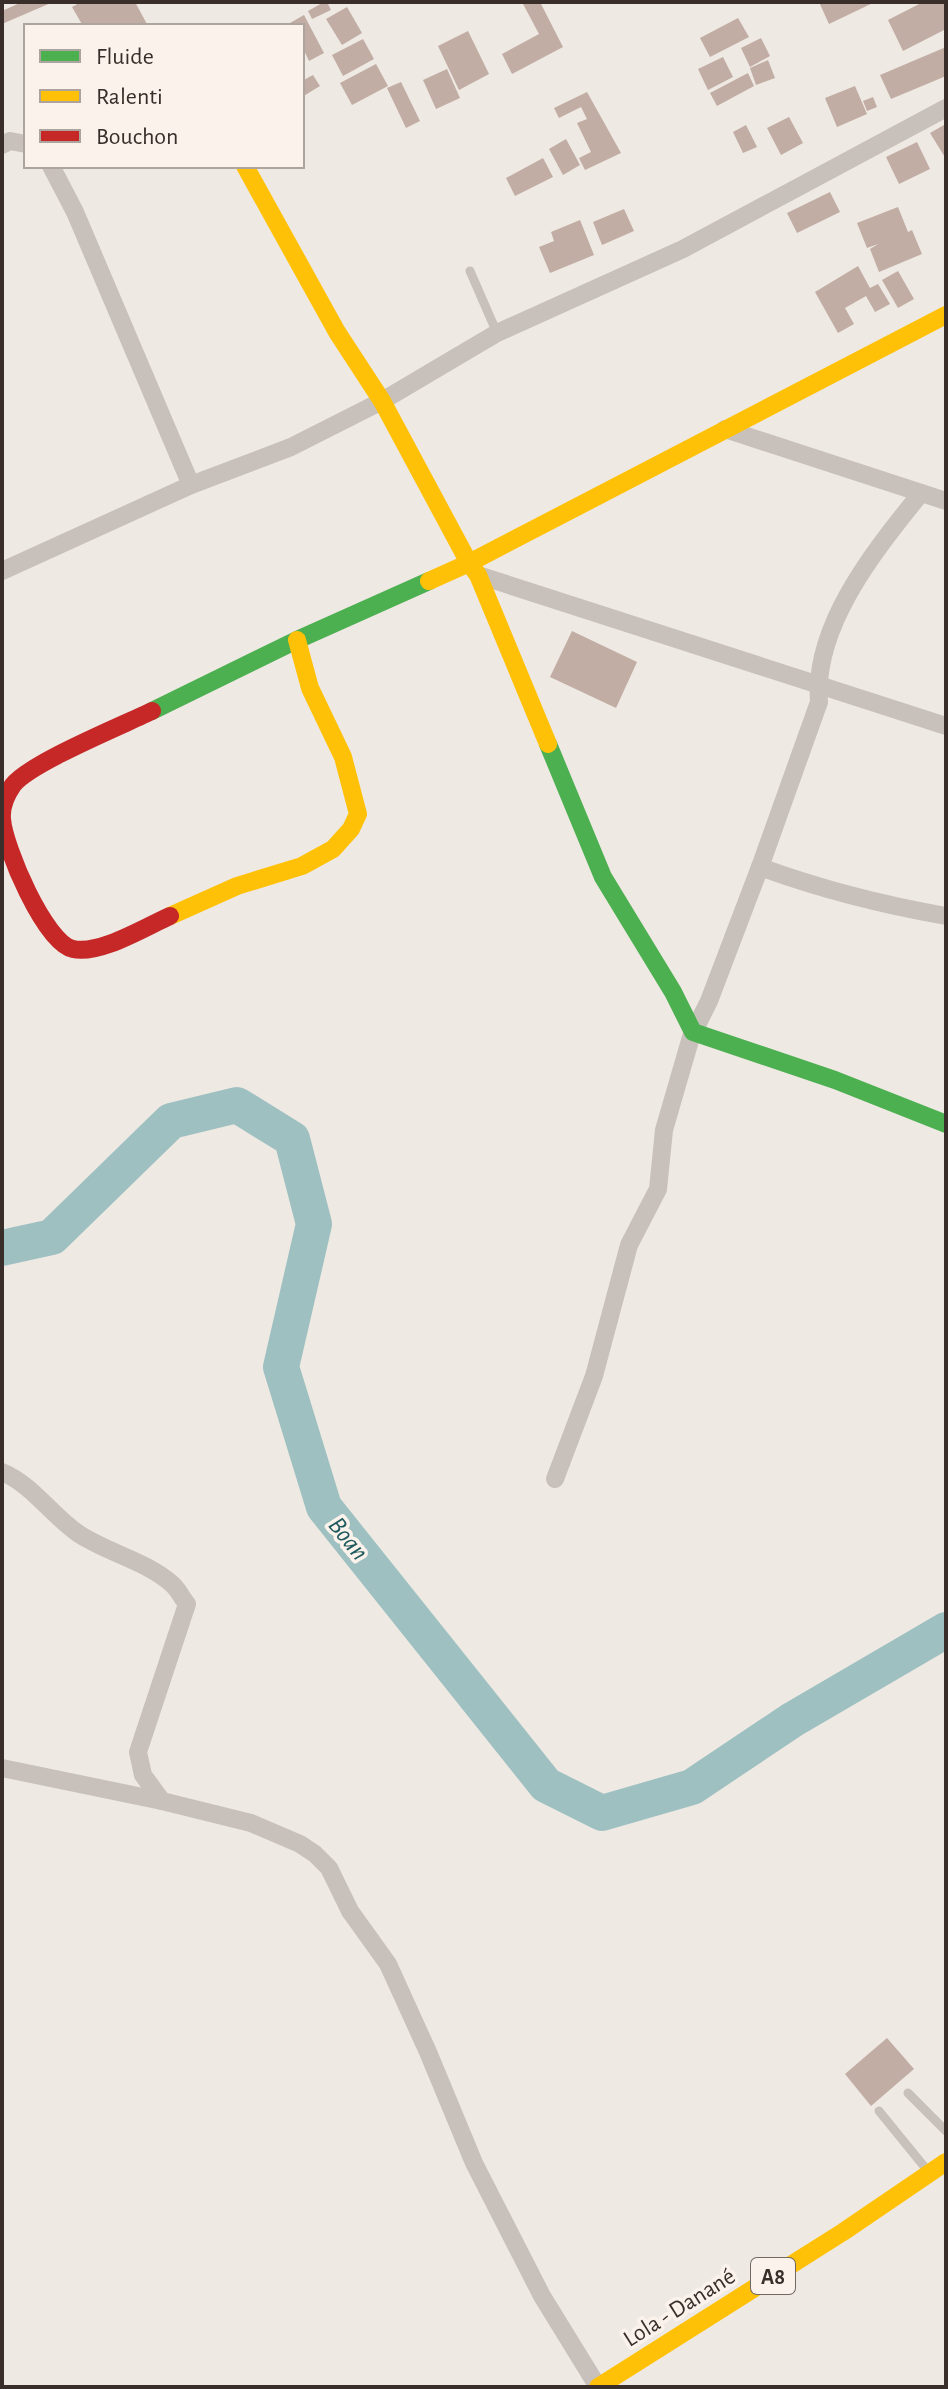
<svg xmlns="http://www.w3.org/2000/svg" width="948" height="2389" font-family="'Alegreya Sans',sans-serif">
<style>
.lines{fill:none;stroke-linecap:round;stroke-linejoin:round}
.river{stroke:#9ec0c1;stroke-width:36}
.building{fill:#c2ada4}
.lane{stroke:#c8c1bb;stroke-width:9}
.street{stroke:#c8c1bb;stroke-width:18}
.fast{stroke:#4caf50;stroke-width:18}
.slow{stroke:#ffc107;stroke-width:18}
.jam{stroke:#c62828;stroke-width:18}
.labels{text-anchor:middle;stroke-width:7;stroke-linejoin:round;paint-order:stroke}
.shield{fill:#fbf3eb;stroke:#736963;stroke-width:2}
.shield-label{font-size:22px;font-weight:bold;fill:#392e29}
.street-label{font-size:24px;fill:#392e29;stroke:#fbf3eb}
.water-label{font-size:26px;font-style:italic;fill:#1d585c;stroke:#fbf3eb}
</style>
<rect width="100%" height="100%" fill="#eee9e3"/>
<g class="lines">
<polyline class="river" points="2,1248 52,1237 171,1121 237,1105 292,1139 314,1224 281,1367 324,1507 546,1785 602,1813 692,1787 792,1720 946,1630"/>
</g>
<g class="building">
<polygon points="22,2 53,2 2,24 2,11"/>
<polygon points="81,2 135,2 148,26 83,26 72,7"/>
<polygon points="324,2 327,2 331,10 312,19 308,11"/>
<polygon points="522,2 540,2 563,47 512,74 502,54 539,34"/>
<polygon points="819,2 875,2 829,24"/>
<polygon points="923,2 946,2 946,29 903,51 888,20"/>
<polygon points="347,7 362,33 342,45 326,19"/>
<polygon points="304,15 324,53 309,61 302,46 302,26 291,26 290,23"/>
<polygon points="738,18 749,37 710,57 700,38"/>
<polygon points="468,31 489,74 459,90 438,46"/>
<polygon points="761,38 770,56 750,67 741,48"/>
<polygon points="363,39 374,59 343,76 332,55"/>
<polygon points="946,47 946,76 891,99 880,75"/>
<polygon points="723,57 733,77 708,90 698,69"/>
<polygon points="768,60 775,78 756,85 750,68"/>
<polygon points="376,64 388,86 352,105 340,83"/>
<polygon points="447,69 460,98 436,109 423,80"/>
<polygon points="748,73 754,86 717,106 710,93"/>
<polygon points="313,75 320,86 302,97 302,81"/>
<polygon points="401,82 420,121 406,128 387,88"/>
<polygon points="855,86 867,114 837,127 825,98"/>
<polygon points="587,92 621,153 585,170 579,158 591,152 577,123 587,119 581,107 559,118 554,108"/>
<polygon points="873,97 877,107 867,111 863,101"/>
<polygon points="789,117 803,143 781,155 767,128"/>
<polygon points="746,125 757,147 743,153 733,132"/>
<polygon points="944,125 946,129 946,159 930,133"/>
<polygon points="566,139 580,165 563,175 549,149"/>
<polygon points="917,142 930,169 899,184 886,157"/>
<polygon points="543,158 553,177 515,196 506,178"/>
<polygon points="830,192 840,212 797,233 787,213"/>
<polygon points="898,207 908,232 912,230 922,254 879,272 870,249 878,244 867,248 857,223"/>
<polygon points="624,209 634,231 602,245 593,222"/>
<polygon points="580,220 594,255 550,273 539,247 554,241 551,232"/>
<polygon points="858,266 870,288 878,284 890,304 875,312 866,296 845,308 854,324 838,333 815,292"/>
<polygon points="898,271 914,299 898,308 882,280"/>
<polygon points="572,631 637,662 616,708 550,677"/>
<polygon points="887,2038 914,2069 871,2106 845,2074"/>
</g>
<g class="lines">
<g class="lane">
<polyline points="470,271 497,333"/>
<polyline points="908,2093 946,2131"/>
<polyline points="879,2111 927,2170"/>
</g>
<g class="street">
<polyline points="2,145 10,141 26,144"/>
<polyline points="51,166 75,212 191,485"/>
<polyline points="725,429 946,501"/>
<path d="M921 493C876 549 813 625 819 702L760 867C820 889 883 905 946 916"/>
<polyline points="2,571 191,485 291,447 382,401 497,333 683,249 946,108"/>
<polyline points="478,575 946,726"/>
<path d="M2 1472C33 1485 51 1515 79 1534 108 1553 146 1561 172 1584 178 1589 182 1598 187 1604L138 1752 143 1775 162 1801"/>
<polyline points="555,1479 594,1376 629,1245 658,1189 664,1130 691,1037 709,1001 760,867"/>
<polyline points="2,1768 162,1801 251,1823 300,1844 315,1854 329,1868 350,1911 388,1964 428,2052 474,2163 542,2296 598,2387"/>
</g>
<g class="fast">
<polyline points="152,711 297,640 429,581"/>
<polyline points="548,744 603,877 673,992 693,1032 835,1080 946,1124"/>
</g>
<g class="slow">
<polyline points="245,166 337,332 382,401 469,563 478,575 548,744"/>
<polyline points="429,581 469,563 946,315"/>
<polyline points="170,916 237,886 302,866 333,849 351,829 358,814 343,757 310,688 297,640"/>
<polyline points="598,2387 843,2232 946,2162"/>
</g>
<path class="jam" d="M152 711C123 725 30 763 13 785 6 795 1 807 2 819 4 847 45 943 73 949 100 955 145 927 170 916"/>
</g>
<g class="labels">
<rect class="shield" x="751" y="2258" width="44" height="36" rx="6"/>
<g class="shield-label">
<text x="773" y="2284">A8</text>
</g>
<g class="street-label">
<text transform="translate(679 2307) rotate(-32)" y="8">Lola - Danané</text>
</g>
<g class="water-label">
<text transform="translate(349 1538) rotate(51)" y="9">Boan</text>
</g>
</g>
<rect width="948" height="2389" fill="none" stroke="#392e29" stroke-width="8"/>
<rect x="24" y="24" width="280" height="144" fill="#fbf3eb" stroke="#ada49d" stroke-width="2"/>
<rect x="40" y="50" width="40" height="12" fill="#4caf50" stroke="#ada49d" stroke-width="2"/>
<text x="96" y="64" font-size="24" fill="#392e29">Fluide</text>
<rect x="40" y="90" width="40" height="12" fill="#ffc107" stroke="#ada49d" stroke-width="2"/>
<text x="96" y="104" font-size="24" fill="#392e29">Ralenti</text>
<rect x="40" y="130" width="40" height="12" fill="#c62828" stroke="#ada49d" stroke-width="2"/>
<text x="96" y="144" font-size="24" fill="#392e29">Bouchon</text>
</svg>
